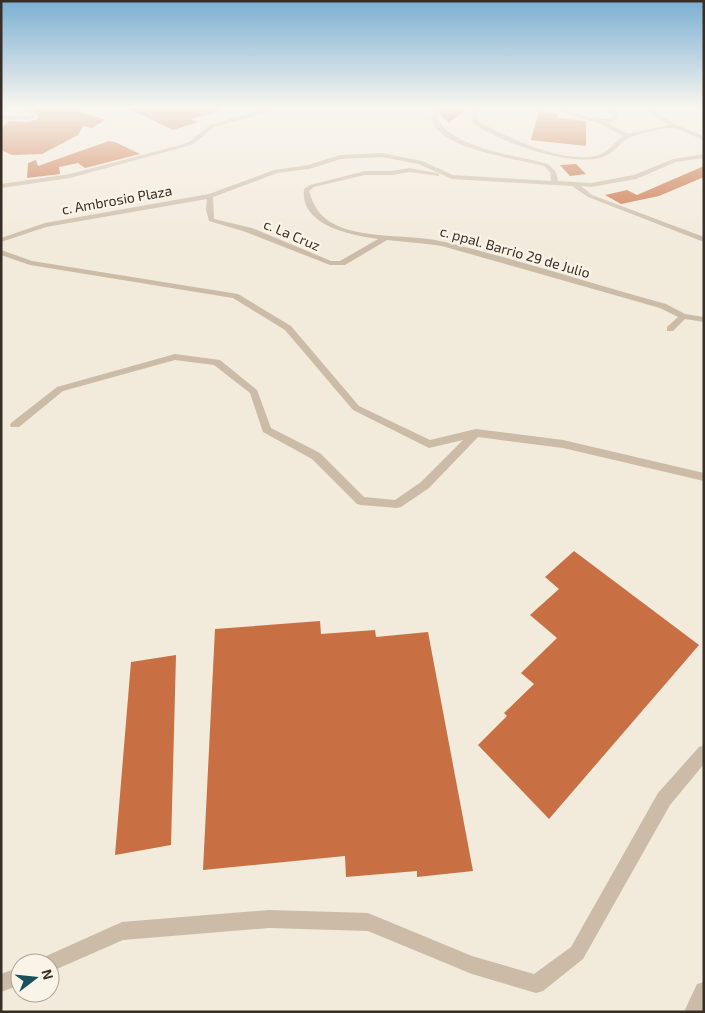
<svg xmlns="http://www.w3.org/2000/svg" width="705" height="1013" font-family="'Exo 2',sans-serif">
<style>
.building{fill:#c87043}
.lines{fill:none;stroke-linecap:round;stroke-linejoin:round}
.minor{fill:#cbbba7;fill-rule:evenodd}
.labels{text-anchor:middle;stroke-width:4.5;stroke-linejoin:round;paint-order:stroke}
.far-street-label{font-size:14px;fill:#372e27;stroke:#faf3e7}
</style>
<rect width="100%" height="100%" fill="#f2eadb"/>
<g class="building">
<polygon points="31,108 72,108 105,120 92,128 83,126 78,135 42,154 12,155 1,150 1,129 9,121 28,122 38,119 38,116"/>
<polygon points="128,108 217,108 218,112 191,119 198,122 173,130"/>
<polygon points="442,108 468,108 449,123 440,115"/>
<polygon points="539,111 558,113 557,118 586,121 586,146 531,140"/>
<polygon points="109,141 115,142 140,154 85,168 78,163 59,167 60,174 27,178 28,163 36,160 38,166"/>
<polygon points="576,164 586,174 570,176 560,165"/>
<polygon points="704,166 704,177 659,196 621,204 605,195 627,190 637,195"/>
<polygon points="574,551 699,645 549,819 478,745 507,716 504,713 534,684 521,673 557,638 530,615 559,589 545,577"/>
<polygon points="320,621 321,634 375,630 376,637 428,632 473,871 417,877 417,871 346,877 345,856 203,870 215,629"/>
<polygon points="176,655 171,845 115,855 131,662"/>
</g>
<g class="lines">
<g class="minor">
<polygon points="23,108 28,108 37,117 28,120 1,119 1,115 30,116"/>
<polygon points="265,108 271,108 265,113 214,127 193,144 184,147 70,178 1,188 1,184 70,174 180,145 189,142 210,125"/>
<path d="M434 108H440L437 118C453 149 516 155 548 164L556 172 558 181 591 183 634 175 673 159 704 154V158L676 162 636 179 591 187 581 186 592 195 704 237V242L588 197 572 186 452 179 418 164 382 157 341 159 309 169 277 173 213 197 214 219 252 228 331 261H340L378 239C351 235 300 226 304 189L310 185 365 171H392L409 168 437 173 439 174V176L409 172 392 175H365L314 187 309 191C315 211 323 220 343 228 376 239 412 234 445 242 519 260 593 284 666 304L685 314 704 317V322L685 319 673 331H667V327L678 317 660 308 442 246 427 244 387 240 345 265H330L246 232 209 221 206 209 207 199 46 227 1 242V238L45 223 209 194 274 170 308 165 340 155 382 153 422 161 453 175 551 181 550 172 544 166C516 159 454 150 437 129 434 126 433 121 431 118Z"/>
<path d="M475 108H480L477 114 479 122C509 138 564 165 599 155 608 152 615 142 623 136L601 124 550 108C565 108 606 128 614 114L606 108H612L620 114 616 120 607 123 628 134 669 125 642 108H648L676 125 704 136V140C694 137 685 131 675 128 666 126 636 134 627 139 619 144 613 154 603 157 573 168 498 142 473 123L471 114Z"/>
<polygon points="1,250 32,261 238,294 291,326 359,406 430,440 476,429 563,440 704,473 704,481 563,448 478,437 429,488 401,507 397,508 361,505 357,504 312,459 263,432 250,393 214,365 175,360 63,391 19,427 11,427 10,425 11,423 57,387 175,354 220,360 257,390 271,428 320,453 364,497 395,500 421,482 463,440 429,448 353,410 285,330 233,298 30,265 1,255"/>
<polygon points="704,745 704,764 670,805 583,959 543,991 536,993 472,974 368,931 269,928 123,940 50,972 50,963 41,963 44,957 122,922 269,910 368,913 472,956 534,974 571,947 658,793 699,747"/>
<polygon points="20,967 20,985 1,992 1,974"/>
<polygon points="704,982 703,1012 684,1012 697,984"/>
</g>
</g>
<linearGradient id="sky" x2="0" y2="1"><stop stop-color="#7bafd2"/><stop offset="0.43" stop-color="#f9f6ef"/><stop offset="1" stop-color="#f9f6ef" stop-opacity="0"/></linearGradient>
<rect width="705" height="250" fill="url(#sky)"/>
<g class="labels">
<g class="far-street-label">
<text transform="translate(117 200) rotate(-10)" y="5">c. Ambrosio Plaza</text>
<text transform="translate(292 235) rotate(23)" y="5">c. La Cruz</text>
<text transform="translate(515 252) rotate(16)" y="5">c. ppal. Barrio 29 de Julio</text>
</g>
</g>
<rect width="705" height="1013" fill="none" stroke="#372e27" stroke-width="5"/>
<g transform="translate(35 978) rotate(74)"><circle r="24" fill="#faf3e7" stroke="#aca49a"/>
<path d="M0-4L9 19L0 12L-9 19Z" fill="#1c4f59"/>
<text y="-8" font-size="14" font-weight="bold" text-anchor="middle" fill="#372e27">N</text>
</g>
</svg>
